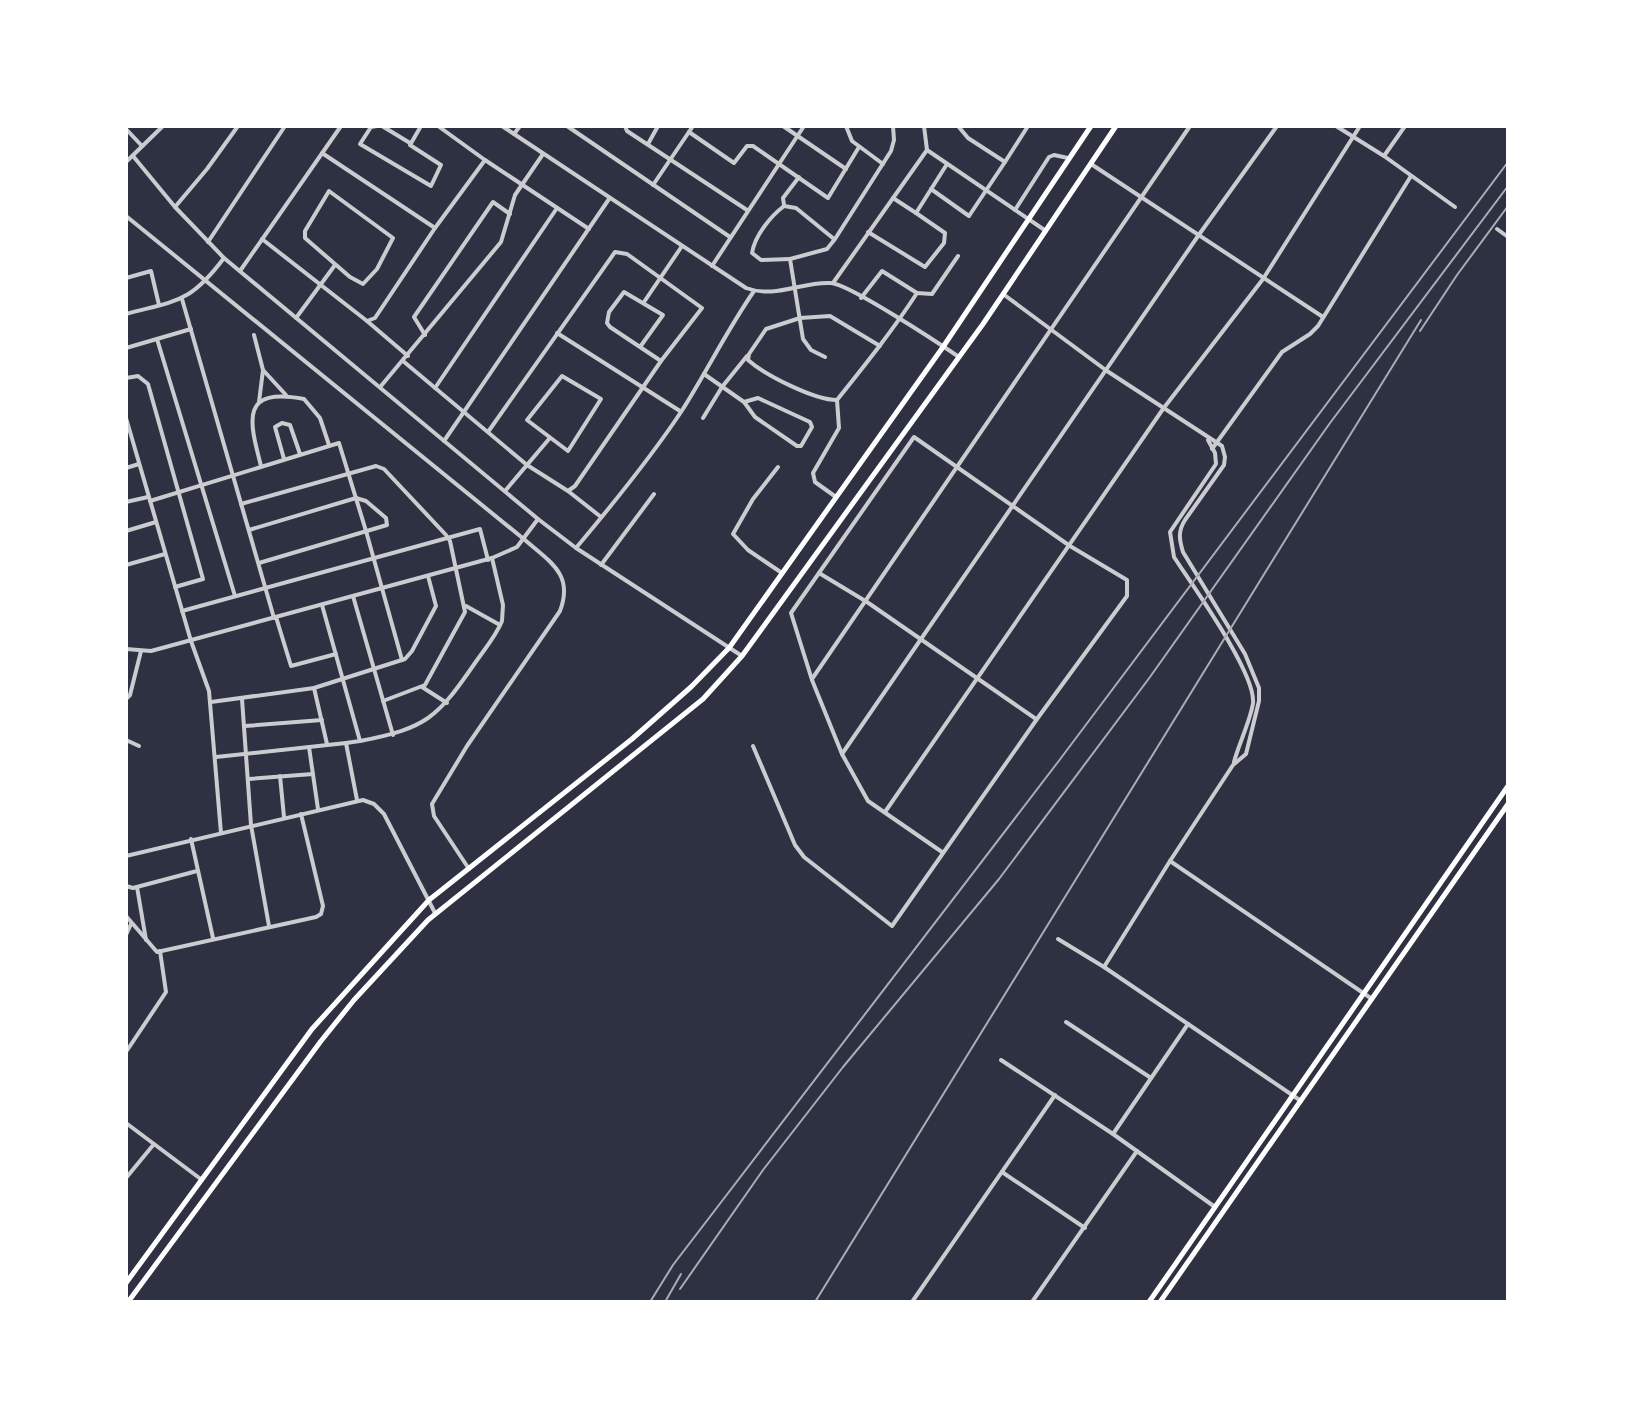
<svg xmlns="http://www.w3.org/2000/svg" width="1634" height="1428" font-family="Raleway,sans-serif">
<style>
.lines{fill:none;stroke-linecap:round;stroke-linejoin:round}
.minor{stroke:#caccd0;stroke-width:4}
.secondary{stroke:#fff;stroke-width:5}
.rail{stroke:#abadb3;stroke-width:2}
</style>
<rect width="100%" height="100%" fill="#2d3142"/>
<g class="lines">
<g class="minor">
<polyline points="377,126 371,127 360,144 431,186 441,165 410,145 421,126"/>
<polyline points="382,126 410,143"/>
<polyline points="438,126 485,160"/>
<path d="M502 126 746 288C775 299 803 281 831 283 849 284 940 344 959 357"/>
<polyline points="567,126 730,237"/>
<polyline points="625,126 627,131 747,210"/>
<polyline points="783,126 846,169"/>
<polyline points="846,126 852,141 883,164"/>
<polyline points="958,126 968,138 1005,162 1028,126"/>
<polyline points="1336,126 1384,156 1405,126"/>
<polyline points="126,129 142,146"/>
<polyline points="689,132 734,163 747,146 753,146 828,198 859,147"/>
<polyline points="514,134 520,126"/>
<polyline points="648,144 658,126"/>
<polyline points="927,150 1046,231"/>
<polyline points="322,153 435,228"/>
<polyline points="133,156 175,207 224,258 538,519 576,548 742,656"/>
<polyline points="1384,156 1455,207"/>
<polyline points="126,162 163,126"/>
<polyline points="1091,164 1323,317"/>
<polyline points="653,185 693,126"/>
<polyline points="931,189 969,216 1005,162"/>
<polygon points="329,191 393,238 377,269 363,284 350,277 305,238 305,231"/>
<polyline points="893,198 916,213"/>
<polyline points="784,205 783,198 799,177"/>
<polyline points="175,207 207,169 238,126"/>
<polyline points="1015,210 1049,157 1054,155 1068,158"/>
<path d="M126 216 525 540C550 562 574 574 560 611L467 746 432 804 434 816 469 869"/>
<polyline points="1497,229 1508,237"/>
<polyline points="868,232 925,267 944,243 945,233 916,213 947,164"/>
<polyline points="262,239 367,321 375,318 435,228 485,160 589,229"/>
<polyline points="208,242 285,126"/>
<path d="M790 259 761 260 752 253C755 235 771 216 784 206L796 208 834 239"/>
<polyline points="712,266 804,126"/>
<polyline points="240,271 341,126"/>
<polyline points="126,278 151,271 159,305"/>
<polyline points="833,283 927,150 924,126"/>
<path d="M1003 294 1107 371 1222 446 1225 457 1224 465 1185 520C1178 531 1179 539 1183 552L1245 654 1259 688V701L1246 754 1233 765 1170 861 1372 999"/>
<polyline points="861,298 882,271 917,293"/>
<polyline points="182,299 274,618"/>
<polyline points="644,302 682,246"/>
<path d="M126 314C178 300 190 303 224 258"/>
<polyline points="296,318 335,265"/>
<polyline points="367,321 408,356"/>
<polyline points="557,333 680,411"/>
<polyline points="254,335 263,370"/>
<polyline points="425,335 414,317 493,202 510,214"/>
<polyline points="157,339 235,596"/>
<path d="M880 346 830 316 800 318 766 329 749 354 748 360C765 375 814 400 837 400 865 365 893 330 917 293L932 294 958 256"/>
<polyline points="640,347 663,315 624,292 609,312 607,323 610,327 661,361"/>
<polyline points="126,348 191,329"/>
<polyline points="825,357 811,350 803,339 790,259 827,249 835,239 891,151 894,140 893,126"/>
<polyline points="403,361 527,465 568,491 575,486 661,361 702,308 627,254 615,252 488,432"/>
<polyline points="704,374 744,402 755,417 797,446 801,446 812,427 810,422 758,398 744,402"/>
<polygon points="562,376 601,399 568,451 527,420"/>
<polyline points="126,378 138,376 148,384 203,579 175,587"/>
<polyline points="381,386 501,242 515,195 543,154"/>
<polyline points="435,388 557,208"/>
<polyline points="259,402 263,370 286,395"/>
<polyline points="126,418 191,641 209,691 221,833"/>
<polyline points="703,418 722,387 747,356"/>
<path d="M1208 440 1215 453 1216 464 1170 532 1174 557C1192 585 1256 673 1253 703 1251 719 1238 746 1234 762"/>
<polyline points="444,441 609,199"/>
<polyline points="1212,449 1282,352 1310,334 1318,326 1411,176"/>
<polyline points="284,459 275,427 282,423 290,425 300,454"/>
<path d="M261 466C249 420 240 387 304 399L320 418 329 445"/>
<polyline points="778,467 753,499 733,534 748,550 782,573"/>
<polyline points="126,468 139,464"/>
<polyline points="505,491 549,439"/>
<polyline points="568,491 601,517"/>
<polyline points="836,497 815,482 813,473 839,428 837,400"/>
<polyline points="150,501 339,443 366,531 402,660"/>
<polyline points="126,502 148,497"/>
<polyline points="241,504 376,466 384,469 446,535 450,541 465,612 425,685 383,701"/>
<polyline points="249,530 356,498 366,501 386,518 387,525 259,563"/>
<polyline points="126,531 156,522"/>
<path d="M576 548C613 504 649 460 681 412 706 373 727 330 754 291"/>
<polyline points="126,565 165,554"/>
<polyline points="601,565 654,494"/>
<polyline points="819,573 867,602 1036,719"/>
<polyline points="353,596 393,735"/>
<polyline points="322,605 360,741 346,743"/>
<polyline points="466,606 500,625"/>
<polyline points="182,611 480,529 488,560"/>
<polyline points="276,617 291,666 336,654"/>
<polyline points="126,649 151,651 492,558 517,547 538,519"/>
<polyline points="812,679 1190,126"/>
<polyline points="422,687 447,703"/>
<polyline points="314,688 327,744"/>
<polyline points="126,699 130,695 141,651"/>
<polyline points="242,699 251,825 269,926"/>
<polyline points="211,702 314,688 405,659 412,651 436,606 428,576"/>
<polyline points="245,726 322,720"/>
<polyline points="126,740 139,746"/>
<path d="M360 741C427 728 437 718 475 663 484 650 496 636 502 621L503 605 492 558"/>
<polyline points="753,746 795,845 804,857 892,926 1037,719 1127,596 1127,580 1070,546 914,437 791,613 812,680 842,754 868,801 942,852"/>
<polyline points="309,747 318,809"/>
<polyline points="842,754 1198,236 1277,126"/>
<polyline points="216,757 346,743 357,800"/>
<polyline points="280,776 284,817"/>
<polyline points="249,779 313,774"/>
<polyline points="885,812 1163,409 1263,279 1360,126"/>
<polyline points="191,839 213,938"/>
<polyline points="126,856 363,800 374,804 384,814 435,913"/>
<polyline points="126,886 133,888 197,871"/>
<polyline points="137,887 146,940"/>
<polyline points="126,916 157,952 316,917 321,914 323,906 301,814"/>
<polyline points="126,935 131,924"/>
<polyline points="1058,939 1104,967 1170,861"/>
<polyline points="1066,1022 1151,1078"/>
<polyline points="1188,1024 1301,1101"/>
<polyline points="126,1052 166,992 160,951"/>
<polyline points="1001,1060 1113,1134 1188,1024 1104,967"/>
<polyline points="126,1123 202,1180"/>
<polyline points="1113,1134 1215,1207"/>
<polyline points="1002,1172 1085,1228"/>
<polyline points="126,1178 154,1144"/>
<polyline points="912,1302 1055,1095"/>
<polyline points="1032,1302 1137,1151"/>
</g>
<g class="secondary">
<polyline points="126,1283 312,1029 429,900 632,739 691,687 729,648 943,347 1091,126"/>
<polyline points="128,1302 321,1041 354,1000 428,920 703,699 742,656 983,324 1116,126"/>
<polyline points="1149,1302 1508,786"/>
<polyline points="1160,1302 1508,804"/>
</g>
<g class="rail">
<polyline points="1420,331 1457,275 1508,206"/>
<polyline points="680,1289 763,1170 843,1067 999,879 1150,677 1330,423 1508,186"/>
<polyline points="650,1302 673,1265 1058,762 1508,162"/>
<polyline points="665,1302 681,1274"/>
<polyline points="815,1302 1421,320"/>
</g>
</g>
<rect width="1634" height="1428" fill="none" stroke="#ffffff" stroke-width="256"/>
</svg>
